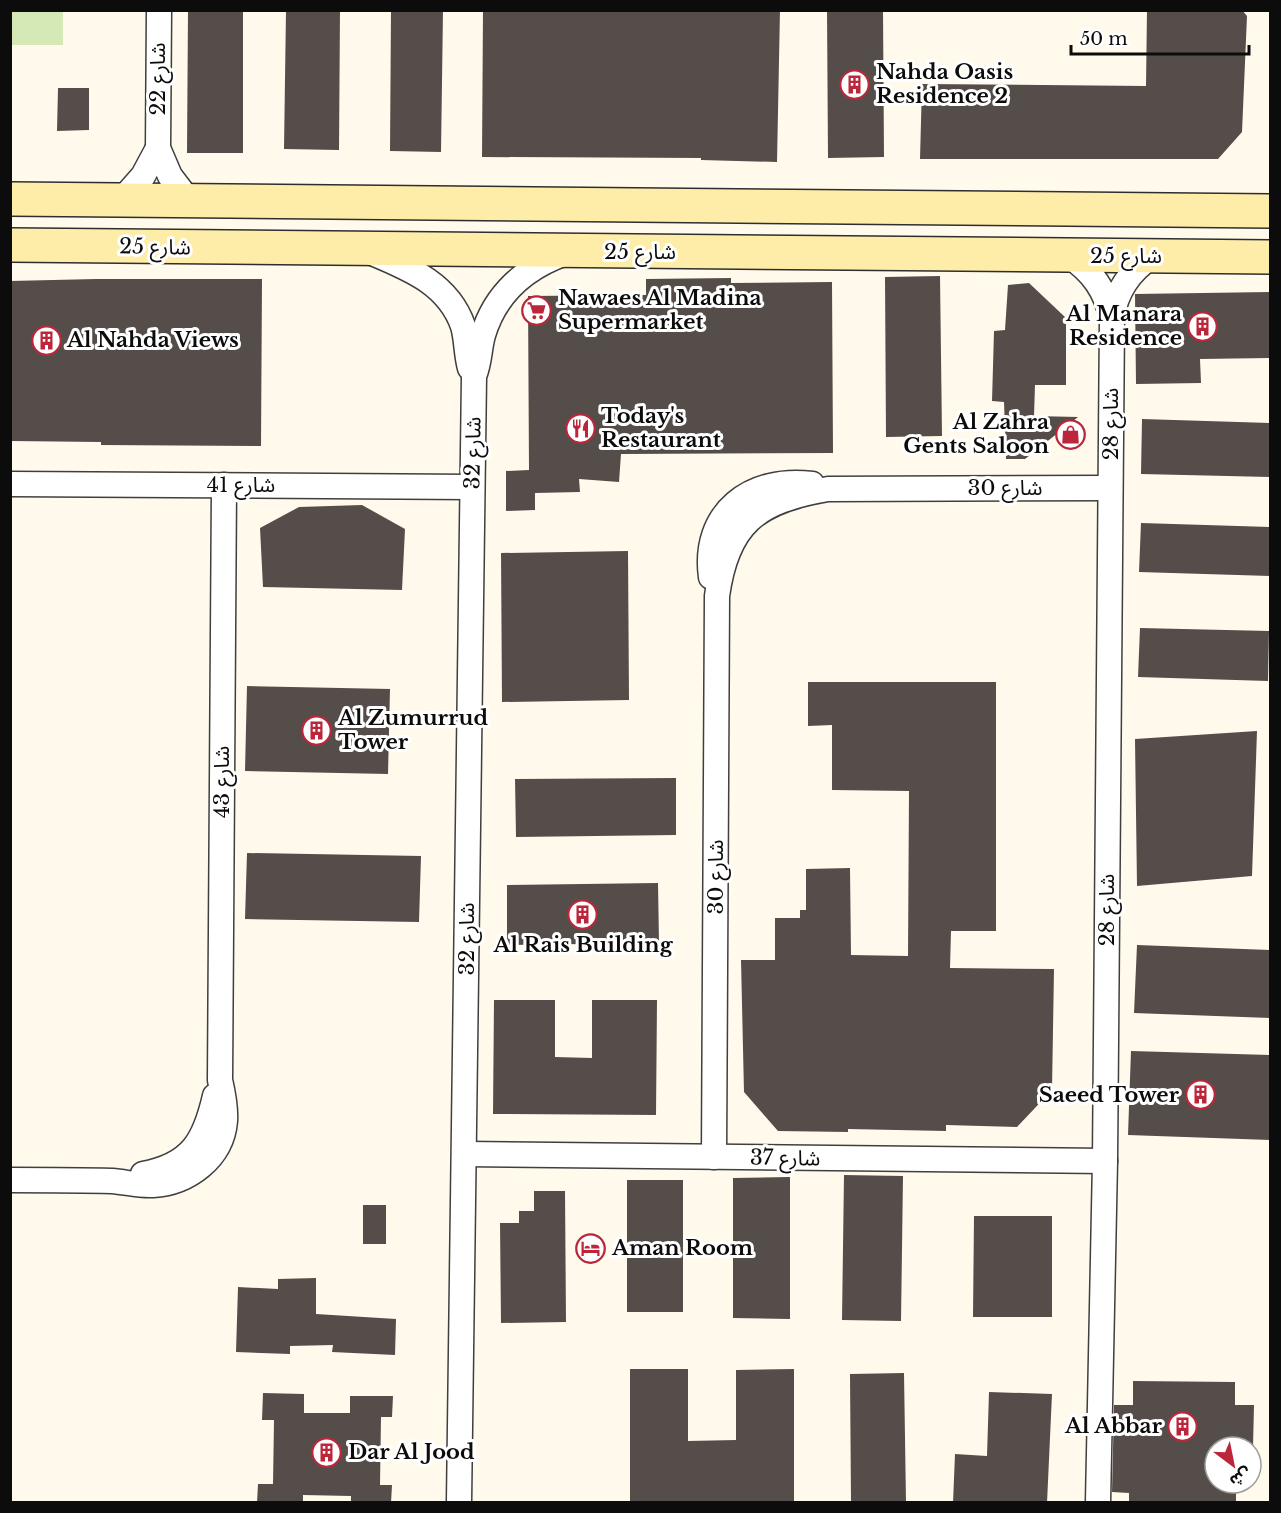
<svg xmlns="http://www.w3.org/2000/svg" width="1281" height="1513" font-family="'Libre Baskerville','Noto Sans Arabic',serif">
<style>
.green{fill:#d5e9b6}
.building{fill:#554d49}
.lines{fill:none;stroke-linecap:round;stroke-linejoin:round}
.street-casing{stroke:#3f3f3f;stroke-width:27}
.secondary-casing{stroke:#2e2e2e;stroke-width:36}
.street{stroke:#fff;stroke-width:24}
.secondary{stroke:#feeda8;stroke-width:33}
.labels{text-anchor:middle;stroke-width:6;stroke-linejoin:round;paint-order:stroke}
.poi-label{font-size:21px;font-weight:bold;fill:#0c0c0c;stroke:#fff;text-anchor:start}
.street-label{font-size:21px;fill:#0c0c0c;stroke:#fff}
</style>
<rect width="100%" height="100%" fill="#fffaec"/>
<polygon class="green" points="10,11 63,11 63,45 11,45"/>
<g class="building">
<polygon points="188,10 243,10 243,153 187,153"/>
<polygon points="286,10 340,10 339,150 284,149"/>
<polygon points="391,10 443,10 441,152 390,151"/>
<polygon points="483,10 780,10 777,162 701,160 701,158 482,157"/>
<polygon points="827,10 883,10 884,157 828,158"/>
<polygon points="1147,10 1242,10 1247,16 1242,132 1218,159 920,159 922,84 1146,86"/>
<polygon points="58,88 89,88 89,130 57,131"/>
<polygon points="940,276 942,436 886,437 885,277"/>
<polygon points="731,278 731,283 832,282 833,453 621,454 619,482 579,479 580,492 535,493 535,510 506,511 506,471 529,470 528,296 646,295 646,279"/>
<polygon points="96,279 262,279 261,446 101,445 101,442 10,441 10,281"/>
<polygon points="1029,283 1066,318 1066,385 1035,385 1034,416 1078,417 1025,459 1006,459 1004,402 992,401 994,331 1005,330 1008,285"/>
<polygon points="1270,292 1270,358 1200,359 1201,383 1136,384 1135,294"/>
<polygon points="1142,419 1270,423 1270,477 1141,474"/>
<polygon points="362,505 405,529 402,590 263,587 260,528 299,507"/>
<polygon points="1141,523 1270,527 1270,576 1139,572"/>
<polygon points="628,551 629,700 502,702 501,553"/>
<polygon points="1140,628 1269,631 1268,681 1138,677"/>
<polygon points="808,682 996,682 996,931 951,931 950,968 1054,969 1052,1090 1017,1127 946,1125 946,1131 848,1129 848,1132 778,1131 744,1092 741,960 775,960 775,918 800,918 800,910 806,910 806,869 850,868 851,955 908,956 909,791 832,790 832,725 808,726"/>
<polygon points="247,686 390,689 388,774 245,771"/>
<polygon points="1257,731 1252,876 1137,886 1135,739"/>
<polygon points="676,778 676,835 516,837 515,779"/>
<polygon points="247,853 421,856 419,922 245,919"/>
<polygon points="658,883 659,943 507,945 507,885"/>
<polygon points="1137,945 1270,950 1270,1018 1134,1013"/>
<polygon points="494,1000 555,1000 555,1057 592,1058 592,1000 657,1000 656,1115 493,1114"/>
<polygon points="1131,1051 1270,1055 1270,1140 1128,1135"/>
<polygon points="844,1175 903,1176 901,1321 842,1320"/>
<polygon points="790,1177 790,1319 733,1318 733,1178"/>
<rect x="627" y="1180" width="56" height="132"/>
<polygon points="534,1191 565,1191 566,1322 501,1323 500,1223 519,1223 519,1211 534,1211"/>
<rect x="363" y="1205" width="23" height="39"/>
<polygon points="974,1216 1052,1216 1052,1317 973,1317"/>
<polygon points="316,1278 316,1314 396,1319 395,1355 332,1352 333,1345 290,1346 290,1354 236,1352 238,1287 278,1289 278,1279"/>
<polygon points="630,1369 688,1369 688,1441 736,1440 736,1370 794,1369 794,1503 630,1503"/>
<polygon points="904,1373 906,1503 851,1503 850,1374"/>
<polygon points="1133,1381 1235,1382 1235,1405 1254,1405 1253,1447 1215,1447 1215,1483 1236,1483 1236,1503 1129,1503 1129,1493 1112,1492 1114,1405 1133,1405"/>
<polygon points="989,1392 1052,1394 1047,1503 953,1503 955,1454 987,1456"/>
<polygon points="263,1393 304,1394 304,1413 350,1413 350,1396 393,1396 392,1417 381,1417 380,1485 392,1485 391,1503 351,1503 351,1496 303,1495 303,1503 257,1503 258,1484 273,1484 274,1420 262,1420"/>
</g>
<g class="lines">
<defs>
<g id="street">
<polyline points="159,10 158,148 170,176 189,201"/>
<polyline points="121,201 143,176 158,148"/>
<path d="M370 252C408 268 448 283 463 326 467 340 466 354 470 368"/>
<path d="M1069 256C1093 272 1105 290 1112 318"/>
<polyline points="10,484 472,487"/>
<path d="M711 577C702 512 752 476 812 484"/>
<polyline points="465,1154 1105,1161"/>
<path d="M714 1157 717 596C727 524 756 501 828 489L1110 488"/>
<path d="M143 1174C192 1165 205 1140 215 1096"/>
<path d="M10 1180C44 1180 78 1180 112 1181 126 1182 139 1186 153 1185 188 1183 222 1158 225 1121 226 1107 223 1093 220 1080L224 485"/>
<path d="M459 1502 474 376C480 362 479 349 483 335 495 294 526 267 566 253"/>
<path d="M1098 1502 1105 1161 1112 318C1116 291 1129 272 1152 256"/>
</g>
<g id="secondary">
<polyline points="10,199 1270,211"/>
<polyline points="10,245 1270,257"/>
</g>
</defs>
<use href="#street" class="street-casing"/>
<use href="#secondary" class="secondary-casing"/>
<use href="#street" class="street"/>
<use href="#secondary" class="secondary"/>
</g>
<defs>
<symbol id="building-ring" viewBox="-11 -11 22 22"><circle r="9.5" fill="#fff" stroke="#bb263a" stroke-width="1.5"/><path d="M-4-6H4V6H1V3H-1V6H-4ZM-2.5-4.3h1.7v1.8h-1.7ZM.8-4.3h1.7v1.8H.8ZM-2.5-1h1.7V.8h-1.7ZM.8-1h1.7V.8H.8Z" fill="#bb263a"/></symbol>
<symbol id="supermarket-ring" viewBox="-11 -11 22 22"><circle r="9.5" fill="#fff" stroke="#bb263a" stroke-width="1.5"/><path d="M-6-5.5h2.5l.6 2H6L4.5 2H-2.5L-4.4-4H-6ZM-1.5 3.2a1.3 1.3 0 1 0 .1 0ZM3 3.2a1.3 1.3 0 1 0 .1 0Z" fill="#bb263a"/></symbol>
<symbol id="restaurant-ring" viewBox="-11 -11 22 22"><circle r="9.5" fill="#fff" stroke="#bb263a" stroke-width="1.5"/><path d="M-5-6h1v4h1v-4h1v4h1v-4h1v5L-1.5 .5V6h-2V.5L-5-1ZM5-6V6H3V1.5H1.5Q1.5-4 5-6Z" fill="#bb263a"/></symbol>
<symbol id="shop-ring" viewBox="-11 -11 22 22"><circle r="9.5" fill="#fff" stroke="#bb263a" stroke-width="1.5"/><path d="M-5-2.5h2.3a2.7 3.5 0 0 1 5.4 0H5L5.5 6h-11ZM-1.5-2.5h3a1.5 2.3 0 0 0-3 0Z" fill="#bb263a"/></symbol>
<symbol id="hotel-ring" viewBox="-11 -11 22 22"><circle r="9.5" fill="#fff" stroke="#bb263a" stroke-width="1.5"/><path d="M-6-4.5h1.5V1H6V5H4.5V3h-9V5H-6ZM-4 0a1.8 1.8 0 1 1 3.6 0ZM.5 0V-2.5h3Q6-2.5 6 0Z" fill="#bb263a"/></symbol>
</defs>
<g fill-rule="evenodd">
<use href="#building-ring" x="838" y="68" width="33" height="33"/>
<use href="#supermarket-ring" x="520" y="294" width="33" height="33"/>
<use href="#building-ring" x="1186" y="310" width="33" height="33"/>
<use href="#building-ring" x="30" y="324" width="33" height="33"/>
<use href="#restaurant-ring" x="564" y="412" width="33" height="33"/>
<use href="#shop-ring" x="1054" y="418" width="33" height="33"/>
<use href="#building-ring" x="300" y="714" width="33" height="33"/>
<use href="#building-ring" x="566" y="898" width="33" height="33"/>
<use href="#building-ring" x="1184" y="1078" width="33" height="33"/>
<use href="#hotel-ring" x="574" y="1232" width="33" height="33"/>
<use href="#building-ring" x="1166" y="1410" width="33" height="33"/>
<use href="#building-ring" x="310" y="1436" width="33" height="33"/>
</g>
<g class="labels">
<g class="poi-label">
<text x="876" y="79">Nahda Oasis<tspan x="876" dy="24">Residence 2</tspan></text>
<text x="558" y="305">Nawaes Al Madina<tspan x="558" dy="24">Supermarket</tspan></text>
<text x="1182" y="321" text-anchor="end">Al Manara<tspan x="1182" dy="24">Residence</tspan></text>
<text x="67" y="347">Al Nahda Views</text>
<text x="601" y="423">Today's<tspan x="601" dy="24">Restaurant</tspan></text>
<text x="1049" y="429" text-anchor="end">Al Zahra<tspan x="1049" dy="24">Gents Saloon</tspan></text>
<text x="338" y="725">Al Zumurrud<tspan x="338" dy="24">Tower</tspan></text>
<text x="583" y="952" text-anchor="middle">Al Rais Building</text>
<text x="1179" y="1102" text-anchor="end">Saeed Tower</text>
<text x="612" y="1255">Aman Room</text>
<text x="1162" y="1433" text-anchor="end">Al Abbar</text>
<text x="348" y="1459">Dar Al Jood</text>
</g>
<g class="street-label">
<text transform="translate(158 79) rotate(-90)" y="7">شارع 22</text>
<text transform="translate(155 247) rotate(1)" y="7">شارع 25</text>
<text x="640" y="259">شارع 25</text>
<text x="1126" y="263">شارع 25</text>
<text transform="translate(1111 424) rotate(-90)" y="7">شارع 28</text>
<text transform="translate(473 453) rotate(-89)" y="7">شارع 32</text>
<text x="241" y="492">شارع 41</text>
<text x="1005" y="495">شارع 30</text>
<text transform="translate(222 782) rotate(-90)" y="7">شارع 43</text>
<text transform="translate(716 877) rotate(-90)" y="7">شارع 30</text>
<text transform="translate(1107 910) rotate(-90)" y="7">شارع 28</text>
<text transform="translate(467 939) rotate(-90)" y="7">شارع 32</text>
<text transform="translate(785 1158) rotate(1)" y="7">شارع 37</text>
</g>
</g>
<rect width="1281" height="1513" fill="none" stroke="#0c0c0c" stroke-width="24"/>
<g transform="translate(1233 1465) rotate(148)"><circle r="28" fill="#ffffff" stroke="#9e9e9e" stroke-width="1.5"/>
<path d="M0-4.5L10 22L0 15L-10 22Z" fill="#bb263a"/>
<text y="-9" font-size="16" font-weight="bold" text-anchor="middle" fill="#0c0c0c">ش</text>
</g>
<path d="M1071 45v9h178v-9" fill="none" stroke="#0c0c0c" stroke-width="3"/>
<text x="1080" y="45" font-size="18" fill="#0c0c0c" stroke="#ffffff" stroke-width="4.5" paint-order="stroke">50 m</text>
</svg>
